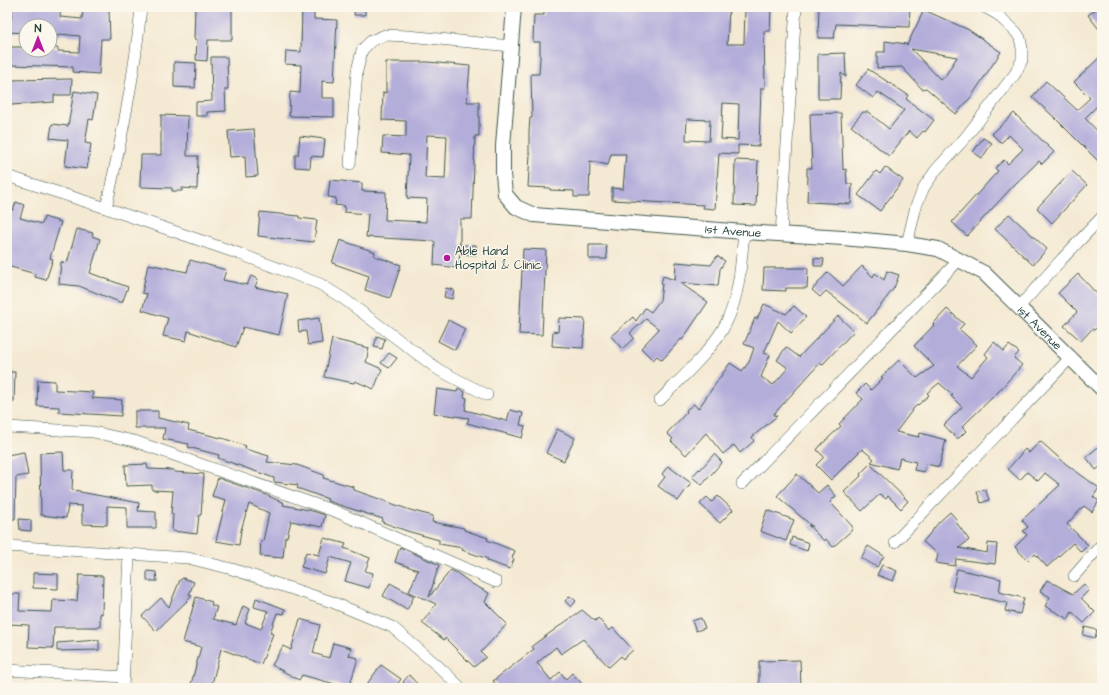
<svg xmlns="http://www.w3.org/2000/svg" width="1109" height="695" font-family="'Architects Daughter',sans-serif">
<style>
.building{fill:#b3adda;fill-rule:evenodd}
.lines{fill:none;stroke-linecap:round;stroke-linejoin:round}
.minor-casing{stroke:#3f574c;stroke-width:12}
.tertiary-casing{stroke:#3f574c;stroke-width:16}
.minor{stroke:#fff;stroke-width:11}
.tertiary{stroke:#fff;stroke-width:14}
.poi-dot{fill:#b5179e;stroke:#fbf7ec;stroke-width:1.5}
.labels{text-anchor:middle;stroke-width:3;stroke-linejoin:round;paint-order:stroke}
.street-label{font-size:12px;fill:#1f3d34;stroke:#fbf7ec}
.poi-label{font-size:12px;fill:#1f3d34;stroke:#fbf7ec;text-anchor:start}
</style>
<rect width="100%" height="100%" fill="#fbf7ec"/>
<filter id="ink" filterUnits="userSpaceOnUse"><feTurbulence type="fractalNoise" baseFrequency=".025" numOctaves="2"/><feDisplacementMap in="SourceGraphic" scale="8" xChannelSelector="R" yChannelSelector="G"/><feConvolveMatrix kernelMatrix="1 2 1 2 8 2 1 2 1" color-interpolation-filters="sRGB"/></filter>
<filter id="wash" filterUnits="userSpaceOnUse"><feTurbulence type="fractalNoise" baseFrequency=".012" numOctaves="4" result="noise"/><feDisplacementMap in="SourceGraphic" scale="16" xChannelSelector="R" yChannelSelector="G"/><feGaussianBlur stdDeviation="0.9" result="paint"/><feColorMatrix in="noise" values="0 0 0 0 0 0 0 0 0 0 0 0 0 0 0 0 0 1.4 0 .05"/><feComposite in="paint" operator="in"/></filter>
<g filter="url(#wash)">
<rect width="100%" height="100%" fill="#f4e9d2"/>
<g id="blocks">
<g class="building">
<polygon points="13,7 61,7 60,17 82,19 83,8 109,10 110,39 101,39 99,74 73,72 73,67 11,65 11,57 7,56 7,47 26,47 26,50 50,50 50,48 58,48 58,51 79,52 80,36 59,34 59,36 50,35 50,26 26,26 26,33 9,32"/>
<polygon points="195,7 232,7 232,40 208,40 207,61 196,60 197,39 194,39"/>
<polygon points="302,7 314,7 314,19 337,20 334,82 322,81 322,98 334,98 334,117 289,116 290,92 300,93 301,65 285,64 286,51 301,52"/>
<polygon points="355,7 365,7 365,15 354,15"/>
<path d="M544 7H728L729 10 727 44H744L745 7H771L770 31H764L765 88H761L759 146 738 145V154L719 153 715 209 703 208 704 205 612 200V188L623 189 626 154H611L608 165 590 161 589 197H574V191L550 190V188L528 187 530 154H529V132L530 118H532L531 74H539L540 58V42H533L534 15H544ZM723 103 739 104 738 140 721 139ZM687 119 710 120 709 141 686 140Z"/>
<polygon points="819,7 910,7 909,27 836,24 834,38 818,38"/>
<polygon points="1099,7 1102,7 1102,33 1088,15"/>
<path d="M924 10 969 30 1001 52 971 97 956 114 926 88 922 89 902 67 877 68V52H885V41L906 44 907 45ZM911 49 957 57 944 78 942 77 940 79Z"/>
<polygon points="845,53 846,77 841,73 840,99 818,99 818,54"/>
<polygon points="1102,55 1102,101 1085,118 1102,136 1102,165 1055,118 1032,97 1046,81 1077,110 1090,98 1074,82"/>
<polygon points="211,57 227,57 228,89 225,89 226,111 207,112 207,116 196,116 196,102 212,101"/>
<polygon points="174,62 196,63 195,88 174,87"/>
<path d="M386 62H428L470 66 467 102H479V136H475L472 219H460V245H476V255L460 254 458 268 434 265 435 242 433 241 366 237 368 214 344 212 345 206 335 205 336 198 328 197 330 180 362 183V191L386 192 385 220 426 222 427 199 407 198 409 155 382 153 383 136 406 137V121L382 120 383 92 386 93ZM427 135 447 136 445 179 425 178Z"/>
<polygon points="868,69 908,95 906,99 934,120 925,132 923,131 917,138 909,131 889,156 851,126 863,112 868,112 889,129 904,110 878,92 873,98 856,85"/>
<polygon points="72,79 71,95 54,95 54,102 11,105 10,80"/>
<polygon points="74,91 97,95 93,120 89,119 85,143 91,144 87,169 65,166 68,140 50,138 52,124 68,126"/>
<polygon points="841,113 843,170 846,169 847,184 852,184 851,204 807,202 808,176 807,176 807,168 812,168 810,114"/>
<polygon points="1014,113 1054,152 1042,164 1039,161 1013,186 967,236 952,222 998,171 995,168 1004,160 1008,164 1023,149 1009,135 1001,143 992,134"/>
<polygon points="161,115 188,116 187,156 198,156 197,189 182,188 182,191 172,191 172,188 140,187 141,155 161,155"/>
<polygon points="254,129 258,176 246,177 245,156 230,157 228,131"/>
<polygon points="300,136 325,139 323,157 311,156 310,168 295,167 295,155 298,155"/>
<polygon points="983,138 992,143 982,158 973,152"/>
<polygon points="735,160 758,161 756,206 734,205"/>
<polygon points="885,167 903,180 880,211 858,195 876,171 880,174"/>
<polygon points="1072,171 1087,185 1052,223 1037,208"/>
<polygon points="16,202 24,205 20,218 42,224 44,217 61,222 50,258 53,259 46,280 35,277 36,274 7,266 7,208 13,210"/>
<polygon points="260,212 299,216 299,218 317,220 314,242 258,236"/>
<polygon points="1009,214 1047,249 1033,265 995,229"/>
<polygon points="77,229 93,233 92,236 100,239 90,273 128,287 122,303 79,286 59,284 61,262 67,263"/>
<polygon points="340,240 375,252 374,256 401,265 390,298 365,290 369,276 332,263"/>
<polygon points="589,245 606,245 607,259 589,259"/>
<polygon points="523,249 546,250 542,335 519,334"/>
<polygon points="717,256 725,261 720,269 718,286 680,283 708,302 682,340 681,339 662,360 657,356 653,360 641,348 659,329 646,319 630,333 634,338 622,349 611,336 633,317 636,321 645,308 651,312 660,300 662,284 661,284 663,276 675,280 676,262 711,265"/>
<polygon points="814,258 824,259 823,266 814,266"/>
<polygon points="190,260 226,270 223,280 247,285 251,276 258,279 255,287 288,294 279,335 243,327 236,347 188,331 186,341 163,336 168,318 142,310 147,294 142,293 148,264 187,272"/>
<polygon points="862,266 873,277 875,273 884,280 887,271 899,275 894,288 867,323 826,291 820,297 812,290 828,272 843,286"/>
<polygon points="764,268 808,268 807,288 786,288 786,291 763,290"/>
<polygon points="1078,274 1102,299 1102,323 1094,330 1092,329 1081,341 1064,326 1077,312 1058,293"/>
<polygon points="446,288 454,290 452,299 444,297"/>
<polygon points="764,304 786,314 794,306 806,317 791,333 778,321 764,353 770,355 761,377 773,385 788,368 777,360 786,347 799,357 838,316 854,331 822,365 820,363 773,415 777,416 752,437 754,441 740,453 734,445 723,454 706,433 686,455 671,441 673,439 667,433 687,412 686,410 694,404 698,409 730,363 742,371 749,362 754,348 744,344 755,318 757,319"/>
<polygon points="947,309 964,324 959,329 977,345 957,366 971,377 988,357 985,354 994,342 1004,351 1009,345 1019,352 1014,358 1022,365 999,391 962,427 966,431 959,438 956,438 944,425 962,407 951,396 953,395 939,383 927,393 929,395 918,405 917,404 896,432 919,437 920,433 946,440 939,467 926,464 924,472 914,470 916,462 900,458 897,469 871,462 874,459 862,449 831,480 816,465 824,457 817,450 820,446 841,426 839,424 863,399 856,393 865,384 871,390 883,378 881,377 899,360 917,378 934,366 914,346 934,325 933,324"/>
<polygon points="319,318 322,343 308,345 306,331 299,332 298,321"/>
<polygon points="559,318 585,319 583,348 552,346 553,331 558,332"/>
<polygon points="448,320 465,329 455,350 438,341"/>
<polygon points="377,336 385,339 382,349 374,347"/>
<polygon points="332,339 369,348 366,362 382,369 374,389 355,381 354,383 324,377"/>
<polygon points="389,353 397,358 389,368 381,363"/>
<polygon points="7,372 15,372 14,402 7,402"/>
<polygon points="38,380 55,381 55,390 93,392 92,398 122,400 121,416 59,412 59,407 37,406"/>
<polygon points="458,388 465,392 464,397 467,398 465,410 507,421 510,410 523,413 520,425 525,426 522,438 467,423 469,418 434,413 437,389 457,392"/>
<polygon points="135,411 158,411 158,418 189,425 188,430 225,439 246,446 245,449 269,456 267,462 297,465 324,475 323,478 354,487 354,490 410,510 433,516 432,522 464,528 464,530 488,538 487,540 515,551 512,558 514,559 510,569 487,561 488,559 462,550 463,548 439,544 439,540 407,531 382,522 383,519 327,501 328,499 297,488 298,485 274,482 274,478 218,458 219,455 188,447 189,444 163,439 165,428 135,428"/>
<polygon points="557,429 575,438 564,461 546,453"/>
<polygon points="1040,441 1066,464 1099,488 1093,497 1099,501 1092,512 1084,506 1067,524 1088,545 1081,552 1073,543 1047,567 1035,554 1028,561 1015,547 1027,535 1023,531 1028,527 1022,520 1060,485 1045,473 1038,481 1027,472 1020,480 1008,469 1025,449 1029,453"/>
<polygon points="1102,444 1102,465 1096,470 1086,457"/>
<polygon points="24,452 28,475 16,477 15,519 7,519 7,455"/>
<polygon points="63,452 64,470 73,470 72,490 80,491 80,492 139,503 138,511 156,512 156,528 127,528 127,507 107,506 107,525 82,524 82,506 68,505 66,518 41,515 40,453"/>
<polygon points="714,454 722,462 702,485 692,477 699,469 700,470"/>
<polygon points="147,464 148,469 174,470 174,472 204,474 201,515 199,515 197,534 172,531 173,514 171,514 173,491 152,490 152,485 126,486 125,465"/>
<polygon points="870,464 908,501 901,509 888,496 886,499 880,494 862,511 844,492 861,476 860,474"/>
<polygon points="668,466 691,483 678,501 658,486 665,477 662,474"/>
<polygon points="797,474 818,493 827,485 836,496 830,502 852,526 852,530 833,547 826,539 824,541 808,525 813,527 777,496"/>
<polygon points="218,478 264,494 284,503 283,505 309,510 325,515 322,527 291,521 287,537 285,537 283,558 260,556 261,540 263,541 269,513 249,504 241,530 239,545 216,541 226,500 212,496"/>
<polygon points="985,489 989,500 981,503 977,492"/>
<polygon points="718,496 733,510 720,523 700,504 707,497 712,502"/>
<polygon points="767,510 794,520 786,541 760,531"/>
<polygon points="950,512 957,520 956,522 969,540 959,548 987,553 988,543 997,544 995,564 956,559 955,566 936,563 938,554 923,542 939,522"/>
<polygon points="19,519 31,520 31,531 20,530"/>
<polygon points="792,537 809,543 807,551 790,545"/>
<polygon points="324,538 346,544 344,548 370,558 365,571 373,573 369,588 345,581 351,563 330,557 325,574 301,567 306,552 319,555"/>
<polygon points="868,546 884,556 877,567 861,558"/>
<polygon points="400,547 439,565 429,597 451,570 457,573 472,584 489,593 485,602 507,624 481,652 486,657 474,667 445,638 444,640 422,623 436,604 409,592 418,570 395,562"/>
<polygon points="882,565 897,571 893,581 877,575"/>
<polygon points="957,569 1001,579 999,592 1024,598 1020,614 1005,611 1007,603 952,591"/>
<polygon points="147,571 156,572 157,581 147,581"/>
<polygon points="33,573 58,574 58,589 33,588"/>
<polygon points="79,575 103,576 102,614 100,613 100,627 54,627 53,648 28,647 29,625 7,624 7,594 20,594 19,611 52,612 53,600 77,601"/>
<polygon points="183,578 194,582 189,595 192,596 156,631 142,616 161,598 169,607 180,580"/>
<polygon points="1047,580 1073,594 1084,584 1089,590 1081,598 1095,612 1084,623 1072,612 1068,619 1045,606 1050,597 1040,591"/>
<polygon points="390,583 414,596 407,610 383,596"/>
<polygon points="570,596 576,601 571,607 565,601"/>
<polygon points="196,597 212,602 211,605 217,607 213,619 236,625 243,606 250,609 245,623 261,629 268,611 254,607 256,598 285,609 284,614 277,613 270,633 273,634 261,664 221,649 211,688 190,688 201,647 183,642"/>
<polygon points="582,610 595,621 598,618 609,631 613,628 633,650 623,659 621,656 609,667 583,639 561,654 556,647 537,663 551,680 560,672 566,679 572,673 586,688 499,688 493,681 534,649 532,646 536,643"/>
<polygon points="701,618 705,628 696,631 692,621"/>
<polygon points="300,619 320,625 313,653 329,658 333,643 351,648 349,656 358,658 349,688 302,675 299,680 272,665 283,646 291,650"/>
<polygon points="1085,627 1097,630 1095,638 1083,635"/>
<polygon points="99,640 99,650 57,651 57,643"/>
<polygon points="800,660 801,688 759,688 759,661"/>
<polygon points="381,665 401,679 395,688 364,688"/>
<polygon points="409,675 421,688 409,688 403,682"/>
</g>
</g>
</g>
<g filter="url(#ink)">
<use href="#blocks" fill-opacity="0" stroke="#3f574c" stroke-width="1"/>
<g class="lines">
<defs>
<g id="minor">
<polyline points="350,164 357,71 362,50 371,41 385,35 408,36 511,46"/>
<polyline points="7,176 106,208 240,254 320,284 344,299 439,370 487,395"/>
<path d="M106 208C121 141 135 75 141 7"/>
<polyline points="781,234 796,7"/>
<polyline points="907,244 916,206 924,187 936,170 965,138 1015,74 1022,60 1022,48 1020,38 1016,32 997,14 984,7"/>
<polyline points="1019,307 1062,259 1102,217"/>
<path d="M660 400C681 378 715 348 727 321 740 293 741 262 744 232"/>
<polyline points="7,427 93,432 134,441 337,512 496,582"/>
<polyline points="742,484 960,259"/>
<polyline points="895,542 1070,358"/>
<polyline points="7,546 188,558 232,569 332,602 392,627 438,666 461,688"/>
<polyline points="1074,576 1102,544"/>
<polyline points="7,670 124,677"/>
<polyline points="123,688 129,554"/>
</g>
<g id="tertiary">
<path id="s1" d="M514 7 503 146V174L505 194 516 207 534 215 744 232 843 238 907 244 938 249 984 273 1102 389"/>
</g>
</defs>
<use href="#minor" class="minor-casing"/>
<use href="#tertiary" class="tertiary-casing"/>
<use href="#minor" class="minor"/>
<use href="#tertiary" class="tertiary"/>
</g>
</g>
<circle class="poi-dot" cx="447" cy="258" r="4"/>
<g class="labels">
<g class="street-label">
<text dy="4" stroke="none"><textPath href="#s1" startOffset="424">1st Avenue</textPath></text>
<text dy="4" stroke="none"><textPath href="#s1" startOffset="760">1st Avenue</textPath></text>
</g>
<g class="poi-label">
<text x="455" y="255">Able Hand<tspan x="455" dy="14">Hospital &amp; Clinic</tspan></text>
</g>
</g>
<rect width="1109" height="695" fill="none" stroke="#fbf7ec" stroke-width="24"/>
<g transform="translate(38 38)"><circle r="19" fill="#fbf7ec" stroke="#a3ada2"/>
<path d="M0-3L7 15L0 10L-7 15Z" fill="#b5179e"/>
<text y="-6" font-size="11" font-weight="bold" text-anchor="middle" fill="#1f3d34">N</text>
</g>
</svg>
